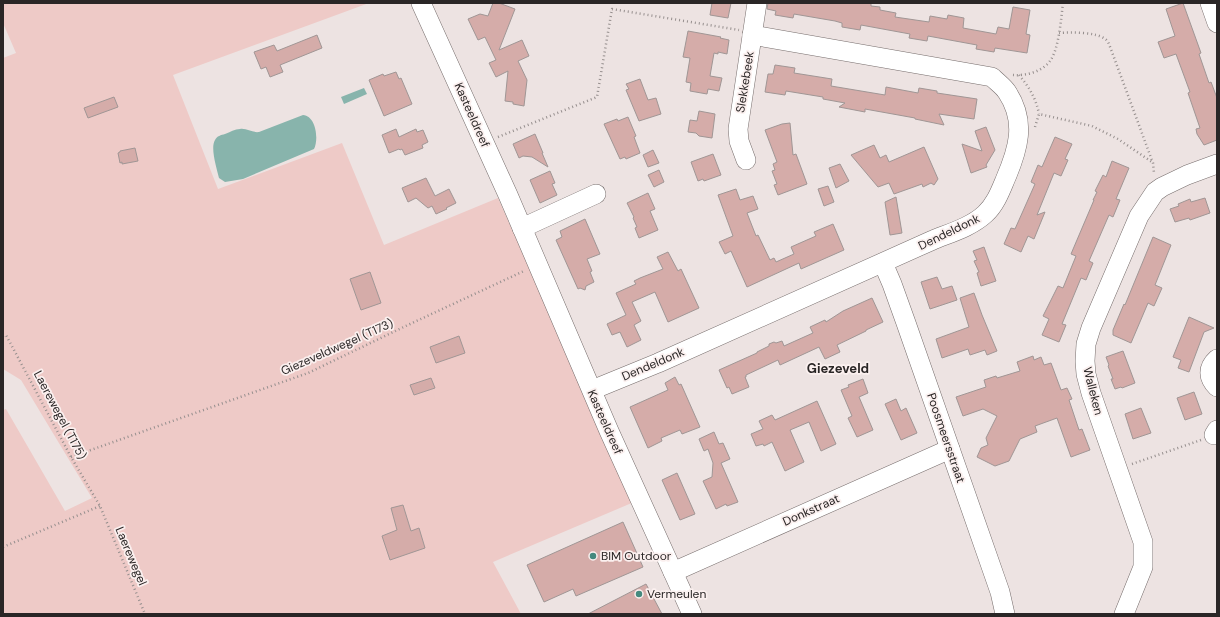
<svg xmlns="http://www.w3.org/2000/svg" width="1220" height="617" font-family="'DM Sans',sans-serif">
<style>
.green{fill:#eecac7}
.water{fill:#88b4ac}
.building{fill:#d5aca9;stroke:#a09695}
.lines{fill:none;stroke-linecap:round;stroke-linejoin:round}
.minor-casing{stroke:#766d6c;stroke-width:20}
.path{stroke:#968f8e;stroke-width:2.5;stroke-dasharray:1 3;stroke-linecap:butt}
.minor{stroke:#fff;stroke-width:19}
.poi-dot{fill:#44897e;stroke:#fbf0ef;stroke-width:1.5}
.labels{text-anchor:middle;stroke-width:3.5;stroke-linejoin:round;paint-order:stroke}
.street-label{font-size:12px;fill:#2a2626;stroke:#fbf0ef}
.poi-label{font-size:12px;fill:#2a2626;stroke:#fbf0ef;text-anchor:start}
.neighbourhood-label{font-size:13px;font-weight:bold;fill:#2a2626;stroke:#fbf0ef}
</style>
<rect width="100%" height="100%" fill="#ede3e2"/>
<polygon class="green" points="3,3 369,3 173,75 218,189 342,143 384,245 498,198 634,502 493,562 521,614 3,614 3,410 6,409 65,511 92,498 21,380 3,369 3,58 16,53 3,23"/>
<g class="water">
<polygon points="364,88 367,94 344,104 341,97"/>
<path d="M303 115C316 116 319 139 314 149L243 179 225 182 219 178C217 169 210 148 215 140 217 136 221 135 225 134 230 132 235 129 240 129 247 128 252 133 259 132Z"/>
</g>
<g class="building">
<polygon points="493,3 499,3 515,9 499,50 522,40 529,56 518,61 527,80 524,106 513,104 513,102 505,101 508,71 496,77 489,63 496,60 485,37 478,40 468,19 480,14 488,16"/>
<polygon points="712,3 731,3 728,18 710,15"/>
<polygon points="768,3 871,3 871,6 880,7 880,10 896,13 895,17 929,22 930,16 947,19 948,15 964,18 963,28 996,34 998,27 1009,29 1013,7 1030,10 1026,34 1030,35 1027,53 995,48 994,52 976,49 977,45 928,36 927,41 909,38 910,34 861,25 860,30 842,27 842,23 835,21 794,14 793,18 775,15 776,11 767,9"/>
<polygon points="1183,3 1201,53 1199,54 1209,83 1211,82 1217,98 1217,140 1204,145 1197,134 1196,129 1200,128 1188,93 1190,92 1176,54 1164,58 1158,42 1175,36 1166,9"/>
<polygon points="688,31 721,37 720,38 729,40 727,54 718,52 718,54 714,53 710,76 722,78 719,91 708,89 707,94 690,91 691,83 686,82 690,58 683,57"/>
<polygon points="317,35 322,48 280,65 283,72 270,77 266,67 261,69 254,52 274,45 277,51"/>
<polygon points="775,65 795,68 794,73 832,79 831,86 885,95 886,87 918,93 919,88 937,91 937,93 977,99 974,119 939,114 944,125 915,119 915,118 865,109 865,112 839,107 845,103 823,99 823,97 786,91 785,95 765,92 768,74 773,74"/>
<polygon points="396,72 399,79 401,78 412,104 384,116 369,80 383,74 384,76"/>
<polygon points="640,79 648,100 656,98 661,114 639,121 626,90 629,89 626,84"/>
<polygon points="114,97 118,107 88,118 84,108"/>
<polygon points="699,111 715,114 712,138 699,136 696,133 688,132 690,120 697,121"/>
<polygon points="628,117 636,136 634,137 640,153 626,159 625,157 620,159 604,124 617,119 618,121"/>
<polygon points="790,123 793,155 796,154 807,184 778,195 774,185 777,184 772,171 775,170 773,164 777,162 765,130 782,124"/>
<polygon points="986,127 995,150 986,165 987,167 971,173 962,144 982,151 975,131"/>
<polygon points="396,129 399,137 416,129 417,132 423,130 428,142 422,145 423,148 405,155 402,149 400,150 399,149 389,153 382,135"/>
<polygon points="535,134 543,153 542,153 548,167 532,157 523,156 519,158 513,144"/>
<polygon points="1055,137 1072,144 1065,159 1068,160 1061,176 1054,173 1037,215 1045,212 1034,239 1028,236 1021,252 1004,244 1011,228 1015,229 1035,184 1031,182 1038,165 1042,167"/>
<polygon points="874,145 880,158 886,155 889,162 924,147 938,179 934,185 931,183 923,187 922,184 894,194 889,183 878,187 851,155"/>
<polygon points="135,148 138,161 122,164 122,162 120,163 118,153 120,152 120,151"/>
<polygon points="653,150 659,163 648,167 643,155"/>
<polygon points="713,154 721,175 704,181 703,179 698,181 691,162"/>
<polygon points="1112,161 1129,168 1116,199 1120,200 1113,217 1109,215 1089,261 1093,263 1086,280 1081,278 1062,324 1066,325 1059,342 1042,335 1049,319 1043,316 1058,286 1063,288 1076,256 1071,254 1094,200 1093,200 1097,192 1095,191 1103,175 1106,177"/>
<polygon points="840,164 849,181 836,188 829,168"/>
<polygon points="659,170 664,182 654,187 648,175"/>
<polygon points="550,171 555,183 552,184 557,195 540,203 530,180"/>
<polygon points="426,178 435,196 449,189 456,203 446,208 447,209 436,214 432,206 428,208 416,198 408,202 402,188"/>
<polygon points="828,186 834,202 824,206 818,189"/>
<polygon points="736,189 740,200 753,196 758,209 747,213 756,236 758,235 770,260 774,258 776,262 794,254 791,247 816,236 814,232 833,224 844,250 801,269 799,263 747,287 731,251 725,254 719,242 733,236 718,195"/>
<polygon points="648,193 655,209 650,211 658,230 639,238 635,228 637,227 633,218 634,217 627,203"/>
<polygon points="896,197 902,233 890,235 885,202"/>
<polygon points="1205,198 1210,213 1190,220 1189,218 1175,222 1170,209 1179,206 1178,204 1190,199 1191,202"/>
<polygon points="585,219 600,254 587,259 592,271 590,272 594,282 586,286 585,290 580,288 578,289 556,240 562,237 560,231"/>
<polygon points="1153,237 1171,245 1155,285 1162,288 1154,306 1148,303 1131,343 1113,335 1113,330 1124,304 1125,305"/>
<polygon points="984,247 996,281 981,286 977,273 979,272 974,261 977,260 973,251"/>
<polygon points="668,252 678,271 681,269 699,308 668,322 655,292 632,302 641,321 634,325 641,340 627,347 620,332 612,335 607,324 626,315 616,293 636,284 634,281 640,278 663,269 657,257"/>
<polygon points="370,272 381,303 361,310 350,279"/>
<polygon points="937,277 942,289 952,286 957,300 930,309 921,282"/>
<polygon points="974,293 982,315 997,351 987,355 985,350 970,355 968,349 942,358 936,339 969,327 960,298"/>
<polygon points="872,298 883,322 866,330 866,331 837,345 840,352 825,359 819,347 780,365 778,360 746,375 746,377 745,377 749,387 732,394 729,387 727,388 719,370 757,353 757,352 769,346 769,344 774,342 776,343 782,341 784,346 813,333 810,327 825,320 826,322 843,311"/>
<polygon points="1189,317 1214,328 1204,332 1189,372 1178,368 1181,360 1173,357"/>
<polygon points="459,336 465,353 436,363 430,347"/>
<polygon points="1123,351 1135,383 1122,388 1121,387 1115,389 1111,379 1113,379 1108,366 1109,365 1106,357"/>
<polygon points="1033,356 1034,360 1041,357 1044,365 1051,363 1061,390 1067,388 1072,399 1069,400 1079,430 1082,429 1090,450 1071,457 1057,418 1035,426 1037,432 1020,439 1009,461 995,466 977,457 981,448 988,445 986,438 997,416 983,409 963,416 956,397 986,387 984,380 996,376 997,378 1020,371 1017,362"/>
<polygon points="675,377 679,385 681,384 700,427 682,434 680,430 661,438 662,441 648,448 630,407 668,390 665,383"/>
<polygon points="431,378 435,388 414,395 410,385"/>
<polygon points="863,379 868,393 859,397 873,430 857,437 848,418 852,416 841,390 849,387 848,385"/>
<polygon points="1194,392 1202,414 1185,420 1177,398"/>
<polygon points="896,399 901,411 906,408 917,433 901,440 885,404"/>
<polygon points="817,401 836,444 821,451 809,422 790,430 804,462 785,471 772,442 764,446 763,444 756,446 751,434 763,429 759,421 772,415 775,420"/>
<polygon points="1141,408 1151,433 1133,439 1125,414"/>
<polygon points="714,432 719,444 723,443 730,459 721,463 738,502 727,506 726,504 716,509 703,481 712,477 713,463 708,449 704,451 699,439"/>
<polygon points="677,473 695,514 680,520 662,480"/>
<polygon points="403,505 411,531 419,528 425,548 390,560 382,536 397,530 391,508"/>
<polygon points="623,522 643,567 576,596 573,589 544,602 527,565"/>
<polygon points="646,584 662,614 588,614"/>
</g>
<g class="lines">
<defs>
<g id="minor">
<polyline points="421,3 508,195 609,431 692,614"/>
<polyline points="1210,3 1217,23"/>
<polyline points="746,160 739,141 738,129 757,3"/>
<polyline points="522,228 596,194"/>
<polyline points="883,263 892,284 906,323 1000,592 1005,614"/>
<path d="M1217 359C1207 368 1208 378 1217 387"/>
<path d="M592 390 658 363 933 240C950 233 971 227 985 214 995 205 1000 192 1005 180 1018 150 1027 122 1007 92 1004 87 997 82 992 77L752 35"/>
<polyline points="1214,435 1217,430"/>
<polyline points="673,572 950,449"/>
<polyline points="1124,614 1143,567 1143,542 1091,393 1086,374 1085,361 1086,344 1091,328 1139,216 1155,192 1162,187 1187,175 1217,164"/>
</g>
</defs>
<use href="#minor" class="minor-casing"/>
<g class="path">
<path d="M1059 33C1070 32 1097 32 1105 39 1107 40 1108 42 1109 44L1153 163 1154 173"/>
<path d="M1013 75C1025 76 1042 72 1050 61 1059 49 1061 19 1063 3"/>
<path d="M1019 75C1029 87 1036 98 1039 114"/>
<polyline points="1035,127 1039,114 1092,126 1118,139 1152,162"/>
<polyline points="498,137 597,97 612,9 739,30"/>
<polyline points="3,336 6,335 71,457 100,506 145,614"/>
<polyline points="71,457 308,373 410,324 524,271"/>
<polyline points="1132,464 1201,440"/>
<polyline points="3,547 100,506"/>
</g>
<use href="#minor" class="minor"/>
</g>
<g class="poi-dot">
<circle cx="593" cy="556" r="4"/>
<circle cx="639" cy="594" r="4"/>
</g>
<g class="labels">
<g class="street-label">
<text transform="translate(745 82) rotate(-81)" y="4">Slekkebeek</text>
<text transform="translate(472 115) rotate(66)" y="4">Kasteeldreef</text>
<text transform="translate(949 232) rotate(-26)" y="4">Dendeldonk</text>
<text transform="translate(337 347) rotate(-24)" y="4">Giezeveldwegel (T173)</text>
<text transform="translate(653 364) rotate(-23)" y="4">Dendeldonk</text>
<text transform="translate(1093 391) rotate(76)" y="4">Walleken</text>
<text transform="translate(60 415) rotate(62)" y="4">Laerewegel (T175)</text>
<text transform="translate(605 422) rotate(66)" y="4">Kasteeldreef</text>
<text transform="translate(946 438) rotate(71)" y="4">Poosmeersstraat</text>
<text transform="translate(811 510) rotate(-24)" y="4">Donkstraat</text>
<text transform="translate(131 556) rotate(67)" y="4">Laerewegel</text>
</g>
<g class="poi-label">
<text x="601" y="560">BIM Outdoor</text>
<text x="647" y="598">Vermeulen</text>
</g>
<g class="neighbourhood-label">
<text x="838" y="373">Giezeveld</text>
</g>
</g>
<rect width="1220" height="617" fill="none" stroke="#2a2626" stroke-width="8"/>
</svg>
